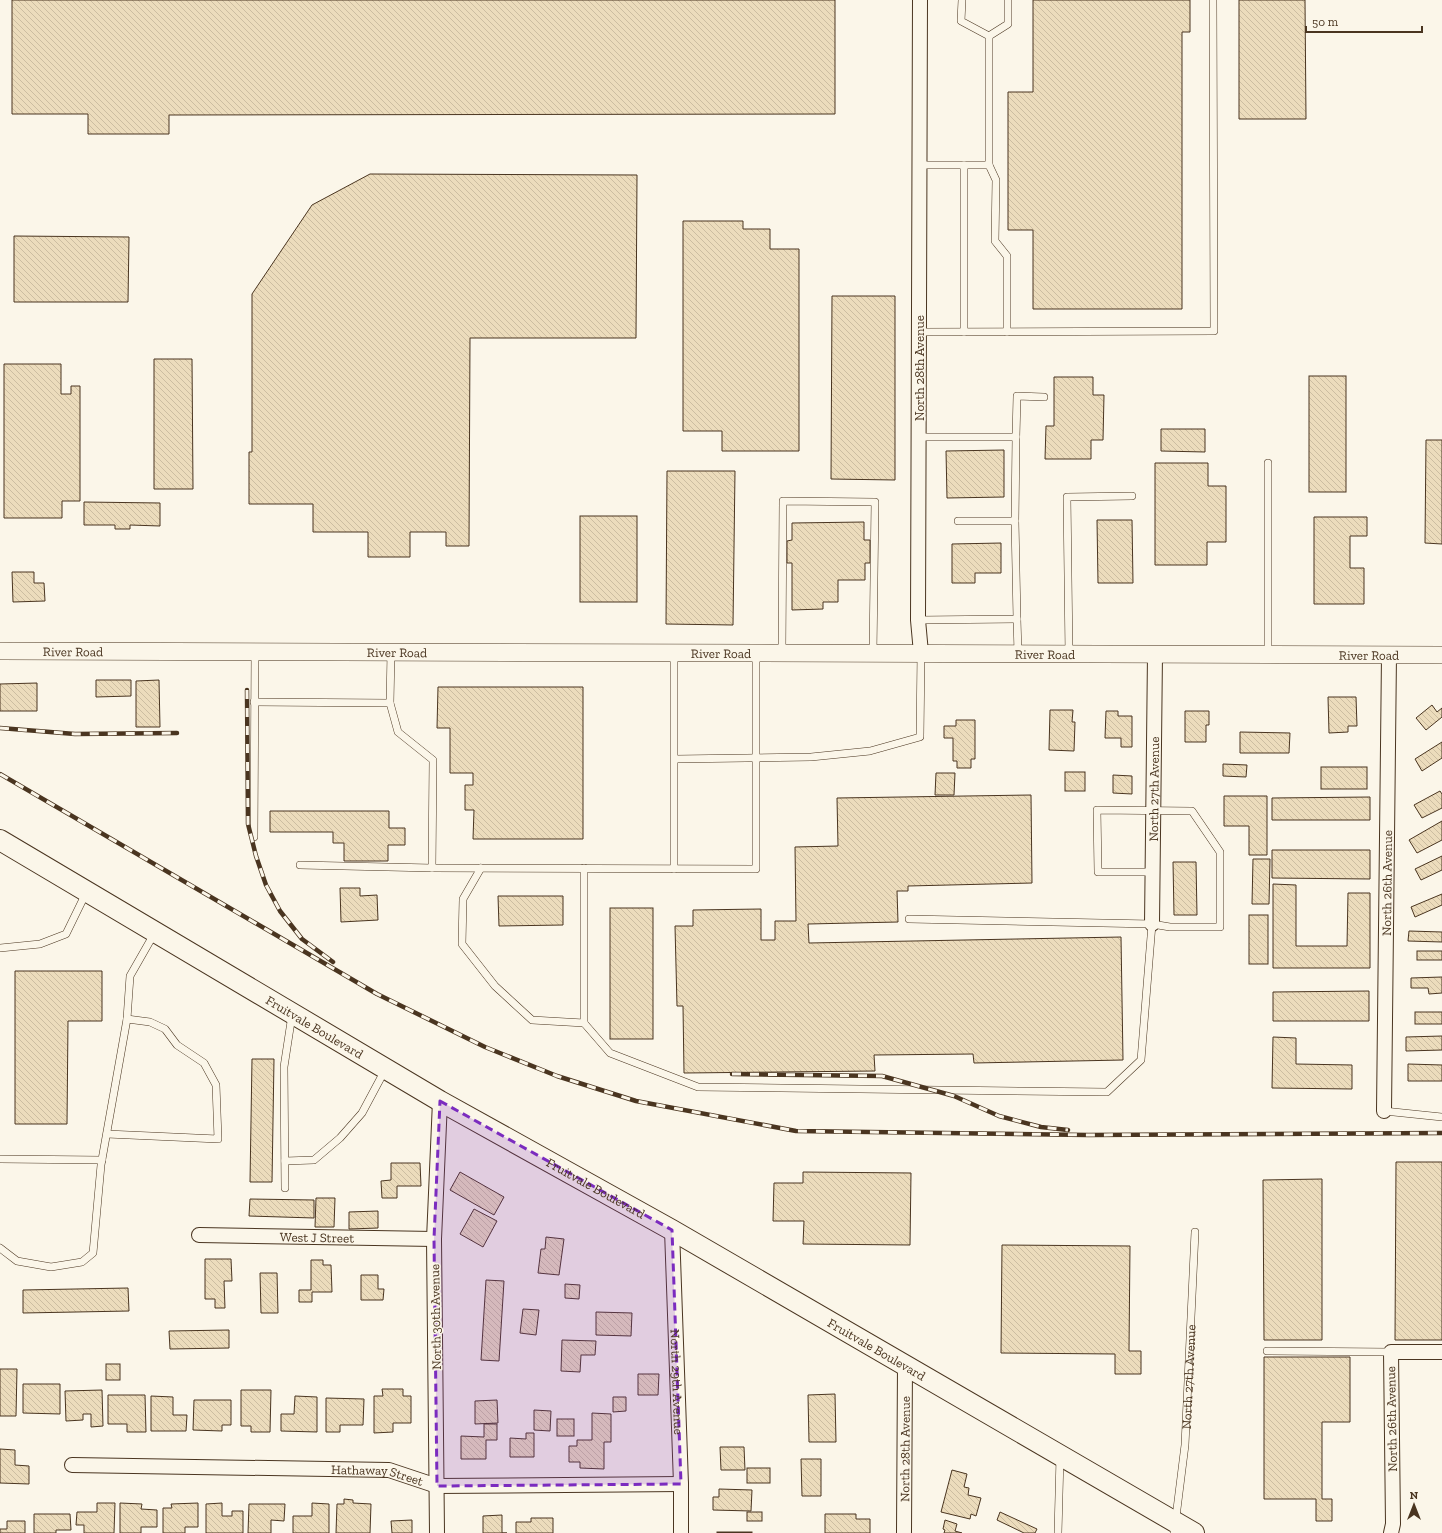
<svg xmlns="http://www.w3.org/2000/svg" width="1442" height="1533" font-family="'Zilla Slab',serif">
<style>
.building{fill:url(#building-back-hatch);stroke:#4a3520}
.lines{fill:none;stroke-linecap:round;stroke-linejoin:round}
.service-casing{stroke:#4a3520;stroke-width:8}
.minor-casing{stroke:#4a3520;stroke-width:16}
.tertiary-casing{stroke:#4a3520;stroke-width:18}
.secondary-casing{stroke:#4a3520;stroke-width:22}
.service{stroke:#fbf6e9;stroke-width:7}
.minor{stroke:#fbf6e9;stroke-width:14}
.tertiary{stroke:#fbf6e9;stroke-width:17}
.secondary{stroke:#fbf6e9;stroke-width:20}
.rail-casing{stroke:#4a3520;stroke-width:4.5}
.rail{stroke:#fbf6e9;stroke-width:3;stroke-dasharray:9;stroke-linecap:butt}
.marked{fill:#7b2cbf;fill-opacity:0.2;stroke:#7b2cbf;stroke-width:3;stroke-dasharray:8 5;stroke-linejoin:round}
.labels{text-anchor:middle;stroke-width:3;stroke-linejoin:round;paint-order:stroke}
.street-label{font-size:13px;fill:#4a3520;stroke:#fbf6e9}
</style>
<defs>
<pattern id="building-back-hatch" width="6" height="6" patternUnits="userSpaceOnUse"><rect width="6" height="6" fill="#ecdcbc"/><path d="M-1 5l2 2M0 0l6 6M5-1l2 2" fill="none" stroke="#ccbda1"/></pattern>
</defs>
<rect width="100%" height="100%" fill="#fbf6e9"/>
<g class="building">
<polygon points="12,0 835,0 835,114 169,115 169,134 88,134 88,114 12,114"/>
<polygon points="1033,0 1190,0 1190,32 1182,32 1182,309 1033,309 1033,230 1008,230 1008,92 1033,92"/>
<polygon points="1239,0 1305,0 1306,119 1239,119"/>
<polygon points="370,174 637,175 636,338 470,338 469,546 446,546 446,532 410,532 410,557 368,557 368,532 313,532 313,504 249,504 249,452 252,452 252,294 312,205"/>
<polygon points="683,221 743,221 743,229 770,229 770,249 799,249 799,451 722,451 722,431 683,431"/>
<polygon points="14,236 129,237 128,302 14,302"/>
<polygon points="832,296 895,296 895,480 831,479"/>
<polygon points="154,359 192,359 193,489 154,489"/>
<polygon points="4,364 61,364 61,394 71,394 71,386 80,386 80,501 62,501 62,518 4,518"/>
<rect x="1309" y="376" width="37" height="116"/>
<polygon points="1054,377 1093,377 1093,395 1104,395 1103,440 1091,440 1091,459 1045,459 1046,426 1054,426"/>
<polygon points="1161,429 1205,429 1205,452 1161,451"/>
<polygon points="1426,440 1442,440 1442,544 1425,543"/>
<polygon points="1004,450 1004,497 947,498 946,451"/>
<polygon points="1155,463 1208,463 1208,486 1226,486 1226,542 1207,542 1207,565 1155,565"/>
<polygon points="667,471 735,471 733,625 666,624"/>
<polygon points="84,502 160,503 160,526 130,525 130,529 115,529 115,525 84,525"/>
<rect x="580" y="516" width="57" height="86"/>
<polygon points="1314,517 1367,517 1367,536 1350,536 1350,568 1364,568 1364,604 1314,604"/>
<polygon points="1097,520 1132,520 1133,583 1098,583"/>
<polygon points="864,522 864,540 870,540 870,563 865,563 865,580 838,580 838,602 823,602 823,609 792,610 792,563 787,563 787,541 792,540 792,523"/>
<polygon points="1001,543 1001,573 975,573 975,583 952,583 952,544"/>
<polygon points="12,572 34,572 34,583 44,583 45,601 13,602"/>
<polygon points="96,680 131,680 131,696 96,697"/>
<polygon points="159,680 160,727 136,727 136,681"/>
<polygon points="37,683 37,711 0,711 0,684"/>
<polygon points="438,687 583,687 583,839 473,839 474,810 465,810 465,785 473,785 473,773 450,773 450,728 437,728"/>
<polygon points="1328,697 1356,697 1357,726 1348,726 1348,732 1329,733"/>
<polygon points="1432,705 1437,712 1442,708 1442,717 1426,730 1416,718"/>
<polygon points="1050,710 1073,710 1072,722 1075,722 1074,751 1049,750"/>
<polygon points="1106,711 1118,711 1118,716 1132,716 1132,747 1121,747 1121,738 1105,738"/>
<polygon points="1185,711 1209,711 1209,725 1206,725 1206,742 1185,742"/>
<polygon points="956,720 975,720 975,759 971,759 971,768 957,768 957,761 953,761 953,738 944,738 944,726 956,726"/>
<polygon points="1240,732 1290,733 1289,753 1240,753"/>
<polygon points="1442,742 1442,758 1422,771 1415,759"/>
<polygon points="1223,764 1247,765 1246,777 1223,776"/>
<rect x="1321" y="767" width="46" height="22"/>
<rect x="1065" y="772" width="20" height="19"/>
<polygon points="936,773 955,773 954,795 935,795"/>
<polygon points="1113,775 1132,776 1132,794 1113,793"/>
<polygon points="1440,791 1442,794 1442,808 1422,818 1414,805"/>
<polygon points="1031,795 1032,883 908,886 908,891 897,891 898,922 808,924 809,943 1121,937 1123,1060 974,1063 973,1054 874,1055 875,1071 684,1073 683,1006 677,1006 675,926 693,926 693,910 761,909 761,940 775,940 775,921 796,921 795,847 838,846 837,798"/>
<polygon points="1224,796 1267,796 1267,855 1249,855 1249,826 1224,826"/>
<polygon points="1370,797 1370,820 1272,820 1272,798"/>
<polygon points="270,811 389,811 389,828 405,828 405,845 388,845 388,861 344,861 344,843 333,843 333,832 270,832"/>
<polygon points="1442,821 1442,840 1417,853 1409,840"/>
<polygon points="1272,850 1370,850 1370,879 1272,878"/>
<polygon points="1442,856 1442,870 1421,880 1415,869"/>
<polygon points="1253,859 1270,859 1269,904 1252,904"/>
<polygon points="1173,862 1196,862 1197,915 1174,915"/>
<polygon points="1273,884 1296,885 1296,946 1347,946 1348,893 1370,893 1370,968 1273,968"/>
<polygon points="340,888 360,888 360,896 377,895 378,920 341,922"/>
<polygon points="1442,894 1442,905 1415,917 1411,907"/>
<polygon points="498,896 563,896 563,925 499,926"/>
<rect x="610" y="908" width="43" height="131"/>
<rect x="1249" y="915" width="19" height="49"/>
<polygon points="1409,931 1442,932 1442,942 1408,941"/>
<rect x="1417" y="951" width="25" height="9"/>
<polygon points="15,971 102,971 102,1021 68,1021 67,1124 15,1124"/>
<polygon points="1442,977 1442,993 1429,994 1428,988 1411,988 1411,978"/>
<polygon points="1369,991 1369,1021 1273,1021 1273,992"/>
<rect x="1415" y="1012" width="27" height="12"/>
<polygon points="1442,1036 1442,1050 1406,1051 1406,1037"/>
<polygon points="1273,1037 1296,1038 1296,1064 1352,1065 1352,1089 1272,1088"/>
<polygon points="252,1059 274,1059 272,1182 250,1182"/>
<polygon points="1408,1064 1442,1065 1442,1081 1408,1081"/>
<polygon points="1396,1162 1442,1162 1442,1340 1395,1340"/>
<polygon points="391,1163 420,1163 421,1186 397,1186 397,1198 382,1198 381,1181 391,1180"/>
<polygon points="460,1172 504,1197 494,1215 450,1190"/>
<polygon points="803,1172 911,1173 910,1245 803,1244 804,1221 773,1221 774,1183 803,1183"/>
<polygon points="1322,1179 1322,1340 1264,1340 1263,1180"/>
<polygon points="316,1198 335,1198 334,1227 315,1227"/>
<polygon points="250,1199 314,1200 314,1218 249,1216"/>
<polygon points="474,1209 497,1221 483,1247 460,1234"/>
<polygon points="378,1211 378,1228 349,1229 349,1212"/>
<polygon points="546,1237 564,1239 559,1275 538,1273 541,1249 545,1249"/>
<polygon points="1002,1245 1130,1246 1129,1351 1141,1351 1141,1374 1115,1374 1115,1354 1001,1353"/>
<polygon points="205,1259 231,1259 232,1281 224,1281 225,1308 215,1308 215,1299 205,1299"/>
<polygon points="311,1260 323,1260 323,1265 331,1265 332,1292 312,1292 312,1302 299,1302 299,1290 311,1290"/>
<polygon points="260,1273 277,1273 278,1313 261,1313"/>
<polygon points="361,1275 378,1275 378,1289 384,1289 383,1300 361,1300"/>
<polygon points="486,1280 504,1281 499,1361 481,1360"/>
<polygon points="565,1284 580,1285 579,1299 565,1298"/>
<polygon points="128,1288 129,1311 23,1313 23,1290"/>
<polygon points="523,1309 539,1310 536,1335 520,1333"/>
<polygon points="596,1312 632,1313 631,1336 596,1335"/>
<polygon points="229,1330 229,1348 170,1349 169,1331"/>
<polygon points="562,1340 596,1341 595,1355 581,1355 580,1372 561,1371"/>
<polygon points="1264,1357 1350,1357 1350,1422 1322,1422 1322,1499 1332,1499 1332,1521 1316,1521 1316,1499 1264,1499"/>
<rect x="106" y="1364" width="14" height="16"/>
<polygon points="0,1369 17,1369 16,1416 0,1416"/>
<polygon points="638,1374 659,1374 658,1395 638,1395"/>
<polygon points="23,1384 60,1384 60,1414 23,1413"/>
<polygon points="382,1389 403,1389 403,1396 411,1396 411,1423 393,1423 393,1432 374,1433 374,1396 383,1396"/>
<polygon points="102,1390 103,1426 91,1427 91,1414 83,1414 83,1420 66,1421 65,1391"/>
<polygon points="241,1390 271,1390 270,1432 251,1432 251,1426 241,1426"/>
<polygon points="835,1394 836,1442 809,1442 808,1395"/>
<polygon points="108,1395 145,1395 146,1432 127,1432 127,1424 108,1424"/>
<polygon points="151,1396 173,1397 173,1415 187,1415 186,1431 151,1431"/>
<polygon points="295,1396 317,1397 317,1432 281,1431 281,1414 294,1414"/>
<polygon points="613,1397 626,1397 626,1411 613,1412"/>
<polygon points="326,1398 364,1399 363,1425 340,1425 340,1432 326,1432"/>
<polygon points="194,1400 231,1400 231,1425 222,1425 222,1431 193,1430"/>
<polygon points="497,1400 498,1423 475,1424 475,1401"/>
<polygon points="534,1410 551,1411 550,1431 534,1430"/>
<polygon points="592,1413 611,1414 611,1442 604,1442 604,1469 580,1468 580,1462 569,1462 569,1446 577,1446 577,1440 592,1440"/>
<rect x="557" y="1419" width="17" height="17"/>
<polygon points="484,1424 497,1424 497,1440 486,1440 486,1459 461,1459 461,1436 484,1437"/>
<polygon points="526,1433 534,1433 534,1457 510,1457 510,1438 526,1439"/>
<polygon points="720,1447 744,1447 745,1470 721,1470"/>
<polygon points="0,1449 15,1450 15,1465 29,1466 29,1484 0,1483"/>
<polygon points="801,1459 821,1459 821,1496 802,1496"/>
<rect x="747" y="1468" width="23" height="15"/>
<polygon points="952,1470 967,1474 964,1487 969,1488 968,1495 981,1498 976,1516 971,1514 970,1519 941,1512"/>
<polygon points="719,1489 752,1490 751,1511 713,1510 713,1497 719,1497"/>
<polygon points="344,1499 353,1500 353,1503 371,1504 370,1533 336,1533 337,1504 344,1504"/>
<polygon points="97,1503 115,1503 114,1533 84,1533 84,1525 76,1525 77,1512 97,1512"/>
<polygon points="120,1503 142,1504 141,1509 157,1510 157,1527 141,1527 141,1533 120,1533"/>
<polygon points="198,1503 198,1527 185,1527 185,1533 163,1533 163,1508 172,1508 171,1504"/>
<polygon points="222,1503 222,1516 232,1516 232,1511 243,1511 243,1533 206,1533 206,1504"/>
<polygon points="312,1503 329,1504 329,1533 293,1533 293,1516 312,1516"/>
<polygon points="249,1504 285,1504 284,1521 271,1520 271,1533 248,1533"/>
<rect x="747" y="1512" width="15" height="9"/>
<polygon points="1000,1512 1037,1529 1035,1533 1024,1533 997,1520"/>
<polygon points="34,1514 70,1514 71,1530 56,1530 56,1533 34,1533"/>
<polygon points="825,1514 856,1514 856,1519 870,1519 870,1533 825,1533"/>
<polygon points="502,1515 502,1533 507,1533 483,1533 483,1516"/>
<polygon points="531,1518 553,1518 553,1533 516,1533 516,1522 531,1522"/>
<polygon points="412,1520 412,1533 392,1533 391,1521"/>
<polygon points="945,1520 957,1524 955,1531 962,1533 944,1533 945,1530 943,1529"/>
<polygon points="7,1521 25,1521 25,1533 0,1533 0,1529 7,1529"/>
<rect x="717" y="1532" width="35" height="1"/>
</g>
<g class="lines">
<defs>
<g id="service">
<polyline points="989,36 1008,24 1008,0"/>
<polyline points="920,165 989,165 989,36 961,21 962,0"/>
<polyline points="964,165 964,332"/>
<polyline points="989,165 996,180 995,241 1007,256 1007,332"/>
<polyline points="919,332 1214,331 1213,0"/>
<polyline points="919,437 1016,437 1015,521"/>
<polyline points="1016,437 1017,396 1044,397"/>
<polyline points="1268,463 1268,654"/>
<polyline points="1017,619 1018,653"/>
<polyline points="918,620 1017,619 1015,521 958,521"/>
<polyline points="782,652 783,501 875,502 873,653"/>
<polyline points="1069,654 1067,497 1132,496"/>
<polyline points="254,702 390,703 398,732 433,760 432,868 300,865"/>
<polyline points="390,703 391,652"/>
<polyline points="675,759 811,757 870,751 920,737 921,653"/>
<polyline points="254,837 255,651"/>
<polyline points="432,868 756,869 756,652"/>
<polyline points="481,868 463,899 462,944 495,986 532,1020 584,1023"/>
<polyline points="584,868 584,1023 610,1053 698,1087 1107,1092 1141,1060 1152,924"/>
<polyline points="674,869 674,652"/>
<polyline points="909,919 1152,924 1170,927 1220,927 1220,852 1192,811 1097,810 1098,872 1153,872"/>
<polyline points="0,948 40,944 66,934 86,893"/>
<polyline points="1384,1111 1442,1117"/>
<polyline points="107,1134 218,1139 216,1085 204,1063 177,1045 165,1029 150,1022 127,1019"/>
<polyline points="0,1159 102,1160"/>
<polyline points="285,1161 314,1160 340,1138 362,1113 385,1070"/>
<polyline points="285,1188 284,1067 292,1015"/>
<polyline points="0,1248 17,1261 51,1267 82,1262 93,1253 101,1165 127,1019 130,976 154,934"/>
<polyline points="1267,1351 1391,1352"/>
<polyline points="1058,1533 1060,1457"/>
<path id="s1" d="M1174 1533 1185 1445 1195 1232"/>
</g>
<g id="minor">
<polyline points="920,0 918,620 921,653"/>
<path id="s2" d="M1152 924 1155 654"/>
<path id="s3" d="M1384 1111 1389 655"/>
<path id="s4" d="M672 1230 681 1484V1533"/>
<path id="s5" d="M199 1235 434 1239"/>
<path id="s6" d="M72 1465 389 1470 437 1486 681 1484"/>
<polyline points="437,1533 434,1239 440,1101"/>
<path id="s7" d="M904 1533 905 1365"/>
<polyline points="1391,1533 1393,1524 1391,1352 1442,1352"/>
</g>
<g id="tertiary">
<path id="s8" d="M0 651 1442 655"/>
</g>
<g id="secondary">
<path id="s9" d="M0 840 440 1101 672 1230 1194 1533"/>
</g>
</defs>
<use href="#service" class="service-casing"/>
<use href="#minor" class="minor-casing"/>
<use href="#tertiary" class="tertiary-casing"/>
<use href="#secondary" class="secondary-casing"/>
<use href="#service" class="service"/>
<use href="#minor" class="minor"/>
<use href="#tertiary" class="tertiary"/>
<use href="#secondary" class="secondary"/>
<defs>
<g id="rail">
<polyline points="247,690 248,824 256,856 266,885 280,911 302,939 333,962"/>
<polyline points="0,728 75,734 177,733"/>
<polyline points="0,774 377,994 485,1047 557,1076 636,1101 796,1131 1088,1135 1442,1133"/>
<polyline points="732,1074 882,1076 954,1096 999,1116 1041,1127 1068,1130"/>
</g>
</defs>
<use href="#rail" class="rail-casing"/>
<use href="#rail" class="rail"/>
</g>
<path class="marked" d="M440 1101 672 1230 681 1484 437 1486 434 1239Z"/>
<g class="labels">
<g class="street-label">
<text transform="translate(919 368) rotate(-90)" y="5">North 28th Avenue</text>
<text dy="5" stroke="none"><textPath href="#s8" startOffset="73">River Road</textPath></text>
<text dy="5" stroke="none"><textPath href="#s8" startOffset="397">River Road</textPath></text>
<text dy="5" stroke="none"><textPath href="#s8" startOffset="721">River Road</textPath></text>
<text dy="5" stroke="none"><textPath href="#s8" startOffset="1045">River Road</textPath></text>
<text dy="5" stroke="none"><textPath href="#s8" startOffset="1369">River Road</textPath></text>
<text dy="5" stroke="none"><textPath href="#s2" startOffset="135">North 27th Avenue</textPath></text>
<text dy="5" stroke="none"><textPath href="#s3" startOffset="228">North 26th Avenue</textPath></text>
<text dy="5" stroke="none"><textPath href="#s9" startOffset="366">Fruitvale Boulevard</textPath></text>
<text dy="5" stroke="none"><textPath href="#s9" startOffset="690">Fruitvale Boulevard</textPath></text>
<text dy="5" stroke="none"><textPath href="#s5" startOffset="118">West J Street</textPath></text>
<text transform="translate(435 1317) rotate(-91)" y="5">North 30th Avenue</text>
<text dy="5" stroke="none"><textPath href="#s9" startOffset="1014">Fruitvale Boulevard</textPath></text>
<text dy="5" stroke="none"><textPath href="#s1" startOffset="157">North 27th Avenue</textPath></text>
<text dy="5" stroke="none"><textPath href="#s4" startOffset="152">North 29th Avenue</textPath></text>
<text transform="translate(1391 1419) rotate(-91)" y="5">North 26th Avenue</text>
<text dy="5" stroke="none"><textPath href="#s7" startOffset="84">North 28th Avenue</textPath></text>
<text dy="5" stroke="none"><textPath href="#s6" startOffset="306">Hathaway Street</textPath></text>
</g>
</g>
<g transform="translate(1414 1505)" stroke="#fbf6e9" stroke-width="3" paint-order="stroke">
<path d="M0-3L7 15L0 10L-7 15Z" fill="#4a3520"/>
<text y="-6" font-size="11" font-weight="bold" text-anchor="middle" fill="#4a3520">N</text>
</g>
<path d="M1306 26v6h116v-6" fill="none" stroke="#4a3520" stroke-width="2"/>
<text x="1312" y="26" font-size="12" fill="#4a3520" stroke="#fbf6e9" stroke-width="3" paint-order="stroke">50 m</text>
</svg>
